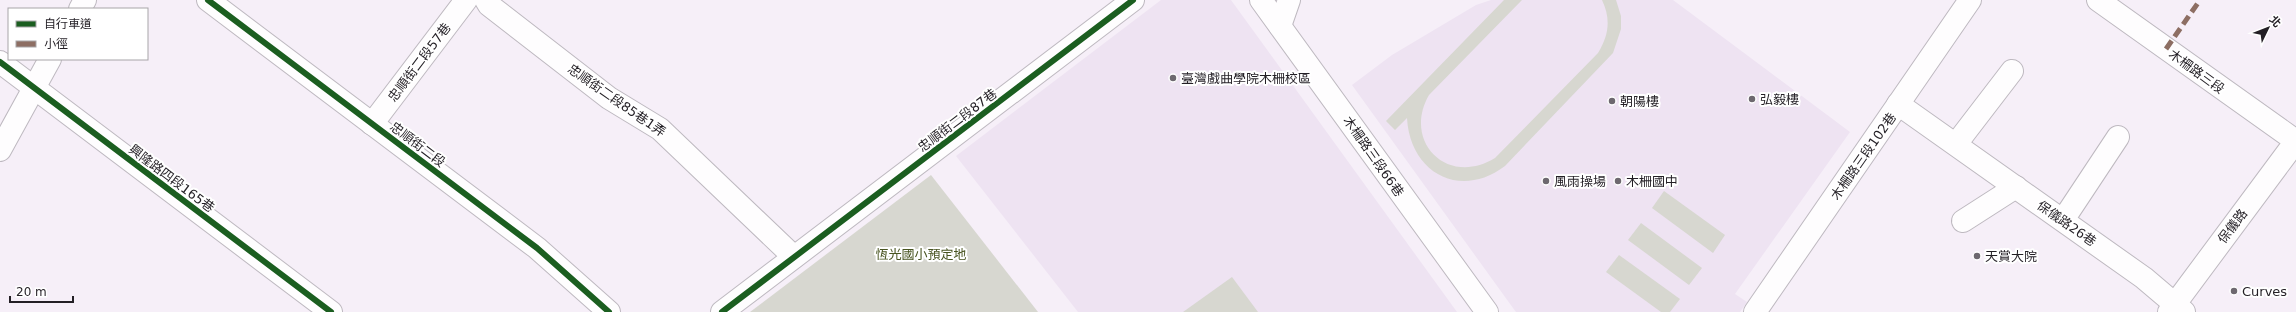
<svg xmlns="http://www.w3.org/2000/svg" width="2296" height="312" font-family="'DejaVu Sans','Noto Sans TC',sans-serif">
<style>
.education{fill:#eee3f2}
.green{fill:#d7d7d0}
.lines{fill:none;stroke-linecap:round;stroke-linejoin:round}
.street-casing{stroke:#beb9c0;stroke-width:24}
.secondary-casing{stroke:#beb9c0;stroke-width:24}
.street{stroke:#fefdfe;stroke-width:22}
.secondary{stroke:#fefdfe;stroke-width:22}
.quiet{stroke:#8d6e63;stroke-width:5;stroke-dasharray:10 5;stroke-linecap:butt}
.cycleway-casing{stroke:#fff;stroke-width:8}
.cycleway{stroke:#1b5e20;stroke-width:6}
.poi-dot{fill:#6d686f;stroke:#fff;stroke-width:1.5}
.labels{text-anchor:middle;stroke-width:4;stroke-linejoin:round;paint-order:stroke}
.street-label{font-size:13px;fill:#231f25;stroke:#fff}
.poi-label{font-size:13px;fill:#231f25;stroke:#fff;text-anchor:start}
.park-label{font-size:13px;fill:#485420;stroke:#fff}
</style>
<rect width="100%" height="100%" fill="#f6eff8"/>
<g class="education">
<polygon points="1161,0 1231,0 1457,312 1078,312 956,156"/>
<polygon points="1491,0 1673,0 1850,132 1735,294 1747,302 1740,312 1516,312 1513,308 1352,85 1392,55 1476,5"/>
</g>
<g class="green">
<path d="M1504 0H1522L1429 95C1402 142 1448 187 1495 158L1598 53C1609 35 1611 19 1602 0H1616L1621 16V29L1613 53 1505 166C1460 200 1410 173 1407 118L1395 130 1386 121Z"/>
<polygon points="931,175 1038,312 750,312"/>
<polygon points="1664,191 1725,235 1713,253 1652,208"/>
<polygon points="1641,223 1702,268 1689,285 1628,240"/>
<polygon points="1619,255 1680,299 1670,312 1661,312 1606,272"/>
<polygon points="1232,277 1258,312 1183,312"/>
</g>
<g class="lines">
<defs>
<g id="street">
<polyline points="486,0 489,5 609,98 660,129 794,257"/>
<polyline points="80,9 85,0"/>
<polyline points="1280,26 1289,0"/>
<polyline points="0,62 331,312"/>
<polyline points="1898,104 2144,278 2184,312"/>
<polyline points="372,124 466,0"/>
<polyline points="1956,144 2012,71"/>
<polyline points="0,150 50,59"/>
<polyline points="2063,220 2118,137"/>
<polyline points="1963,221 2016,187"/>
<polyline points="722,312 1133,0"/>
<polyline points="1755,312 1970,0"/>
</g>
<g id="secondary">
<polyline points="208,0 537,248 609,312"/>
<polyline points="1261,0 1487,312"/>
<polyline points="2098,0 2296,141"/>
<polyline points="2169,312 2296,141"/>
</g>
</defs>
<use href="#street" class="street-casing"/>
<use href="#secondary" class="secondary-casing"/>
<use href="#street" class="street"/>
<use href="#secondary" class="secondary"/>
<polyline class="quiet" points="2166,49 2200,0"/>
<defs>
<g id="cycleway">
<polyline points="208,0 537,248 609,312"/>
<polyline points="0,62 331,312"/>
<polyline points="722,312 1133,0"/>
</g>
</defs>
<use href="#cycleway" class="cycleway-casing"/>
<use href="#cycleway" class="cycleway"/>
</g>
<g class="poi-dot">
<circle cx="1173" cy="78" r="4"/>
<circle cx="1752" cy="99" r="4"/>
<circle cx="1612" cy="101" r="4"/>
<circle cx="1546" cy="181" r="4"/>
<circle cx="1618" cy="181" r="4"/>
<circle cx="1977" cy="256" r="4"/>
<circle cx="2234" cy="291" r="4"/>
</g>
<g class="labels">
<g class="street-label">
<text transform="translate(419 62) rotate(-53)" y="5">忠順街二段57巷</text>
<text transform="translate(2197 71) rotate(36)" y="5">木柵路三段</text>
<text transform="translate(617 100) rotate(35)" y="5">忠順街二段85巷1弄</text>
<text transform="translate(957 120) rotate(-37)" y="5">忠順街二段87巷</text>
<text transform="translate(418 144) rotate(37)" y="5">忠順街二段</text>
<text transform="translate(1374 156) rotate(55)" y="5">木柵路三段66巷</text>
<text transform="translate(1863 156) rotate(-55)" y="5">木柵路三段102巷</text>
<text transform="translate(172 178) rotate(37)" y="5">興隆路四段165巷</text>
<text transform="translate(2067 223) rotate(35)" y="5">保儀路26巷</text>
<text transform="translate(2232 226) rotate(-53)" y="5">保儀路</text>
</g>
<g class="poi-label">
<text x="1181" y="83">臺灣戲曲學院木柵校區</text>
<text x="1760" y="104">弘毅樓</text>
<text x="1620" y="106">朝陽樓</text>
<text x="1554" y="186">風雨操場</text>
<text x="1626" y="186">木柵國中</text>
<text x="1985" y="261">天賞大院</text>
<text x="2242" y="296">Curves</text>
</g>
<g class="park-label">
<text x="921" y="259">恆光國小預定地</text>
</g>
</g>
<rect x="8" y="8" width="140" height="52" fill="#ffffff" stroke="#a7a5a8"/>
<rect x="16" y="21" width="20" height="6" fill="#1b5e20" stroke="#a7a5a8"/>
<text x="44" y="28" font-size="12" fill="#231f25">自行車道</text>
<rect x="16" y="41" width="20" height="6" fill="#8d6e63" stroke="#a7a5a8"/>
<text x="44" y="48" font-size="12" fill="#231f25">小徑</text>
<g transform="translate(2268 28) rotate(47)" stroke="#ffffff" stroke-width="3" paint-order="stroke">
<path d="M0-3L7 15L0 10L-7 15Z" fill="#231f25"/>
<text y="-6" font-size="11" font-weight="bold" text-anchor="middle" fill="#231f25">北</text>
</g>
<path d="M10 296v6h63v-6" fill="none" stroke="#231f25" stroke-width="2"/>
<text x="16" y="296" font-size="12" fill="#231f25" stroke="#ffffff" stroke-width="3" paint-order="stroke">20 m</text>
</svg>
